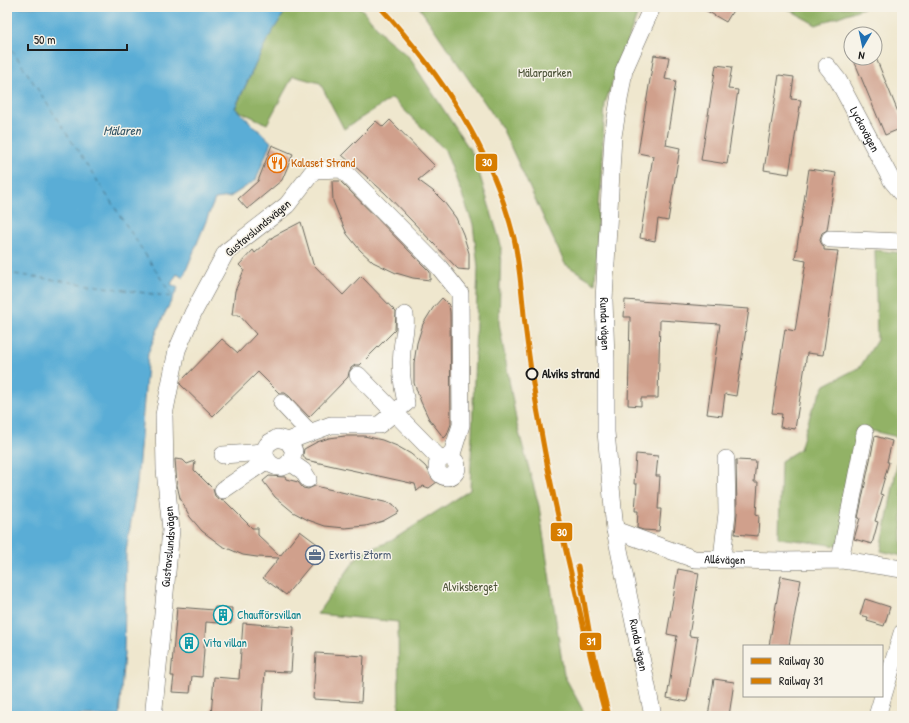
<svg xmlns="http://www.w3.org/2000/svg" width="909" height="723" font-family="'Patrick Hand',sans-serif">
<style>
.forest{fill:#92b266;stroke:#576741}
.water{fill:#5aadd6;stroke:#3b6479}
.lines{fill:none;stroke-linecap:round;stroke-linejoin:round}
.ferry{stroke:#355666;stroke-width:1;stroke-dasharray:5 4;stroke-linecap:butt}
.building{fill:#d0a08c}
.minor-casing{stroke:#66635a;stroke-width:18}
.minor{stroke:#fff;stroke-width:17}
.rail-1-casing{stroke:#f7f3e8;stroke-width:8}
.rail-2-casing{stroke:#f7f3e8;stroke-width:8}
.rail-1{stroke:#d77d00;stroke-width:5}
.rail-2{stroke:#d77d00;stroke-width:5}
.stop-dot{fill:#f7f3e8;stroke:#1c1c1c;stroke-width:2}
.labels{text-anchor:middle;stroke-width:3;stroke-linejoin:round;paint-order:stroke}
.park-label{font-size:12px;fill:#4b5237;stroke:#f7f3e8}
.street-label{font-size:12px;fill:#1c1c1c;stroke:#f7f3e8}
.food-label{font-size:12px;fill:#c56008;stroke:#f7f3e8;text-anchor:start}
.stop-label{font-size:12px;font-weight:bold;fill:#1c1c1c;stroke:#f7f3e8;text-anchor:start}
.service-label{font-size:12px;fill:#4e5e75;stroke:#f7f3e8;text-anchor:start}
.culture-label{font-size:12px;fill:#0d838f;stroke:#f7f3e8;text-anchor:start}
.water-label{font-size:13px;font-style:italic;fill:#355666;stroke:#f7f3e8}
.line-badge{stroke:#f7f3e8;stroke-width:1.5}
.badge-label{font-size:11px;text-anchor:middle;font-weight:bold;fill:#fff}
</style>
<rect width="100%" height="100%" fill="#f7f3e8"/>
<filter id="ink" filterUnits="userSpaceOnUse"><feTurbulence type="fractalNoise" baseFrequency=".025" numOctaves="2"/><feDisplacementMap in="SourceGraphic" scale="8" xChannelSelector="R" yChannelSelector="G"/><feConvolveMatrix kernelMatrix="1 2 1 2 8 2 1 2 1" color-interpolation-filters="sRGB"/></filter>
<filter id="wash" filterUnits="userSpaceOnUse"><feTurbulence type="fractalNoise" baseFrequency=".012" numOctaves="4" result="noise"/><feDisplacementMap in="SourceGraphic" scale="16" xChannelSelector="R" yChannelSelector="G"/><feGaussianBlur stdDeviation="0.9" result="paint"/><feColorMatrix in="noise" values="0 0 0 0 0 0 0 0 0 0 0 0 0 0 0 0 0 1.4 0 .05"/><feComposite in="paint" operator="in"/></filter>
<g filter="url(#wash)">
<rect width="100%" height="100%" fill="#efe7ce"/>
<g class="forest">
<polygon points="288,7 360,7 385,37 409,57 474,156 501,245 499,323 517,425 539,506 564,675 586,716 399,716 398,622 317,614 360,553 391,541 470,490 478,267 473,224 445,150 392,98 344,129 320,83 293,76 267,124 235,109 266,41"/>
<polygon points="419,7 640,7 605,103 595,283 565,264 502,128"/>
<polygon points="785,7 866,7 816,25"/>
<polygon points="875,250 902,253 902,556 881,551 902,438 864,429 839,546 779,538 781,461 800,449 812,409 825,385 860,367 877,340"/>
</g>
<polygon class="water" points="7,7 288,7 266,42 235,108 271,142 256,180 230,197 215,199 183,278 177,274 171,284 178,288 164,315 148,353 137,484 126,552 124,654 119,716 7,716"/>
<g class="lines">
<polyline class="ferry" points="7,42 173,297 7,273"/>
</g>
<g id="blocks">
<g class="building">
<polygon points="700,7 735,7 726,22"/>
<polygon points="654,55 669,57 665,79 676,81 666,145 680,148 668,221 658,219 655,241 640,238 653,156 638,153"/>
<polygon points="853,58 876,58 902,122 902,128 885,135"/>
<polygon points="716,65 732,67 728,89 738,90 727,164 701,160"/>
<polygon points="779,75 794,77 791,99 801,100 789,174 764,170"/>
<polygon points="390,120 435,166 418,180 433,191 444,202 456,218 463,234 469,253 469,270 458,269 385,193 342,155 376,121 383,127"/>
<polygon points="272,145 293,154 282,180 247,209 238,199 258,181"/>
<polygon points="809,169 836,173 827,230 822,233 820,239 821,243 824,247 824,250 838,251 823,355 807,353 795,429 780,427 782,414 772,413 785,329 795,331 806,261 795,259"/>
<polygon points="332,181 340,181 430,272 430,280 413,278 396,273 373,262 360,250 347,234 339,216 333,201"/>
<polygon points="301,222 313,264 343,295 361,276 396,312 395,330 360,365 355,365 351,368 349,372 348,377 309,417 289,396 285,393 279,393 258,372 213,416 180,384 181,381 222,339 238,353 256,334 239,315 232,315 235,291 244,270 239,265 253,250 255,253 274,236"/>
<polygon points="442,298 449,305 450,312 451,424 447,435 444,438 429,419 421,402 414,383 414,363 417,343 423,324 433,308"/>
<polygon points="625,300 749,309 736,396 725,394 722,416 707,414 720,324 660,320 658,398 641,398 641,406 628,405 630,317 624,317"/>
<polygon points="345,436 364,436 382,440 397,446 411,454 425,466 437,482 429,488 423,486 417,491 415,484 306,460 303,455 304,449 317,442 329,438"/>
<polygon points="875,436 892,441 887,462 889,462 880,494 883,495 875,521 878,522 872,544 854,539 860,518 858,518"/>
<polygon points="636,454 658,456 656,476 660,476 658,509 661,509 659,531 643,530 637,528 638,511 635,511 637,484 634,484"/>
<polygon points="175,459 183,460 187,464 195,461 194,470 213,489 215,496 219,499 224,500 252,528 258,528 258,535 280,556 300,531 324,549 286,595 263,578 279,558 257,557 243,555 222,546 202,531 190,517 180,498 177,485"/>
<polygon points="736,460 756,461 754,482 758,482 756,514 759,515 758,536 735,534 737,513"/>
<polygon points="269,476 285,477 286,479 298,482 303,488 308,489 315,486 393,504 399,512 383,521 366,526 345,528 325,526 308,520 293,512 275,497 263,481"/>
<polygon points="678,569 699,573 689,636 698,637 687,702 667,698 677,636 667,634"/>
<polygon points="781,576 801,580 789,646 769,646"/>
<polygon points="865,599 890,607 884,626 867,621 868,617 860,615"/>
<polygon points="177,607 214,610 215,607 232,608 231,624 206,622 202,677 192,676 190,693 172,692 174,676 171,676"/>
<polygon points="243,623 294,627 291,672 265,671 262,716 211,716 214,677 239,679"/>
<polygon points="316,653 364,656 361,702 313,699"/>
<polygon points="714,679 734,682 729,716 708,716"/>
</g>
</g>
</g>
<g filter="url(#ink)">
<use href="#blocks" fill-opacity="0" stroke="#66635a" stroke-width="1"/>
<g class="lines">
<defs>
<g id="minor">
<path id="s1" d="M652 7 624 70 613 136 604 300 606 359V432L615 530 653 716"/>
<path id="s2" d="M827 66 838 80 892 181 902 193"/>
<polyline points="830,239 902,242"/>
<polyline points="358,375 440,459"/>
<polyline points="282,403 310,433"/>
<path d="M288 441 294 451 290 462C288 464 284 467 282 467 269 469 259 452 269 443 271 441 275 440 277 438L288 441 331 425H379L406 403C402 385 400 368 402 350 403 336 407 329 405 315"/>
<polyline points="223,455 265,452"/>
<circle cx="447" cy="467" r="10"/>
<polyline points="290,462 303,471 308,479"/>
<polyline points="223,490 267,460"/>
<path id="s3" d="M615 530 694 559 782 561 842 560 902 569"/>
<polyline points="722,559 727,513 726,459"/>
<polyline points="840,560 865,433"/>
<path id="s4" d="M154 716V708L171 530 165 470 164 415 177 350 193 313 226 252 287 205 314 170 342 169 439 267 460 293 461 425 451 457"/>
<polyline points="877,716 902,633"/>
</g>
</defs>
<use href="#minor" class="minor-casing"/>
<use href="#minor" class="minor"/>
<defs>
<path id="rail-1" d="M380 7C441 74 492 149 514 238 520 267 522 296 525 325 529 357 533 388 539 419 548 477 562 534 575 590 585 633 594 675 606 716"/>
<polyline id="rail-2" points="578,566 591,642 609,716"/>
</defs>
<use href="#rail-1" class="rail-1-casing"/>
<use href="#rail-2" class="rail-2-casing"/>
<use href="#rail-1" class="rail-1"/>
<use href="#rail-2" class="rail-2"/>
</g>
</g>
<defs>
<symbol id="restaurant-ring" viewBox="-11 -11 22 22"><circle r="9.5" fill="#f7f3e8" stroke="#e8710a" stroke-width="1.5"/><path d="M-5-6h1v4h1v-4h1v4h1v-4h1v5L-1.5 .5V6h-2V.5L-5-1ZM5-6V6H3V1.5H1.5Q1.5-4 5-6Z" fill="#e8710a"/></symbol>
<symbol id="office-ring" viewBox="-11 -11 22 22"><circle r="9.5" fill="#f7f3e8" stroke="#5c6f8a" stroke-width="1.5"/><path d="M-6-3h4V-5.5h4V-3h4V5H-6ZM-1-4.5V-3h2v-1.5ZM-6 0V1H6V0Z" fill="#5c6f8a"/></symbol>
<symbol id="building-ring" viewBox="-11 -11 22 22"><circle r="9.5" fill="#f7f3e8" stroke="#0f9aa8" stroke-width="1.5"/><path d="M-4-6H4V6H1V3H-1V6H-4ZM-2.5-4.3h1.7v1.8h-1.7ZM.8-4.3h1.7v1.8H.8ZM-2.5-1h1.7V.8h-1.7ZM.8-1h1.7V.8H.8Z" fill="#0f9aa8"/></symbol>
</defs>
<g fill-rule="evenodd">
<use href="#restaurant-ring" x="266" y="152" width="22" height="22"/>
<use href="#office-ring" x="304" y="544" width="22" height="22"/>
<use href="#building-ring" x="212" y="604" width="22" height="22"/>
<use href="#building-ring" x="178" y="632" width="22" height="22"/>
</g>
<circle class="stop-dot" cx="532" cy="374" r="5.5"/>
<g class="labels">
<g class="park-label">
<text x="545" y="77">Mälarparken</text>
<text x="470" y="591">Alviksberget</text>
</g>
<g class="street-label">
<text dy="4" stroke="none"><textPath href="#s2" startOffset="74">Lyckovägen</textPath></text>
<text transform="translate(258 228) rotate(-40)" y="4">Gustavslundsvägen</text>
<text dy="4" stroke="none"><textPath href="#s1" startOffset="324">Runda vägen</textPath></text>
<text dy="4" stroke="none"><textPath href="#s4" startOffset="170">Gustavslundsvägen</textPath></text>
<text dy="4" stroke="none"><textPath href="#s3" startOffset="115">Allévägen</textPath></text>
<text dy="4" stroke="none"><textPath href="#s1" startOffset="648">Runda vägen</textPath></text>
</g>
<g class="food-label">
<text x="291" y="167">Kalaset Strand</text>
</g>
<g class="stop-label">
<text x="542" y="378">Alviks strand</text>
</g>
<g class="service-label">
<text x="329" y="559">Exertis Ztorm</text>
</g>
<g class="culture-label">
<text x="237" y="619">Chaufförsvillan</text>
<text x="203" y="647">Vita villan</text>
</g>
<g class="water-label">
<text x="122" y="135">Mälaren</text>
</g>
</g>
<g class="line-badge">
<rect x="475" y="153" width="23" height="19" rx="4" fill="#d77d00"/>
<rect x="550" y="522" width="23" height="20" rx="4" fill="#d77d00"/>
<rect x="579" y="632" width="23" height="19" rx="4" fill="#d77d00"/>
</g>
<g class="badge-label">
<text x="487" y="166">30</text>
<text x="562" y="536">30</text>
<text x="591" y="645">31</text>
</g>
<rect width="909" height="723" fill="none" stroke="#f7f3e8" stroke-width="24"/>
<rect x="743" y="645" width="140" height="52" fill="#f7f3e8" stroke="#9f9d96"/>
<rect x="751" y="658" width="20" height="6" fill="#d77d00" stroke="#9f9d96"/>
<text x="779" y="665" font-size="12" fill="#1c1c1c">Railway 30</text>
<rect x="751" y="678" width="20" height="6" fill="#d77d00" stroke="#9f9d96"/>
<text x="779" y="685" font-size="12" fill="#1c1c1c">Railway 31</text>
<g transform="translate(863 46) rotate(189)"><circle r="19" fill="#f7f3e8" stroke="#9f9d96"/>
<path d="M0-3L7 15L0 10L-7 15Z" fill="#1f6fb2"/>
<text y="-6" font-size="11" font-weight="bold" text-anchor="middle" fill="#1c1c1c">N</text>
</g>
<path d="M28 44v6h99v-6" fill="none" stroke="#1c1c1c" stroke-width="2"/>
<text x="34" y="44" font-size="12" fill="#1c1c1c" stroke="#f7f3e8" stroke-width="3" paint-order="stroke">50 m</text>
</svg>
